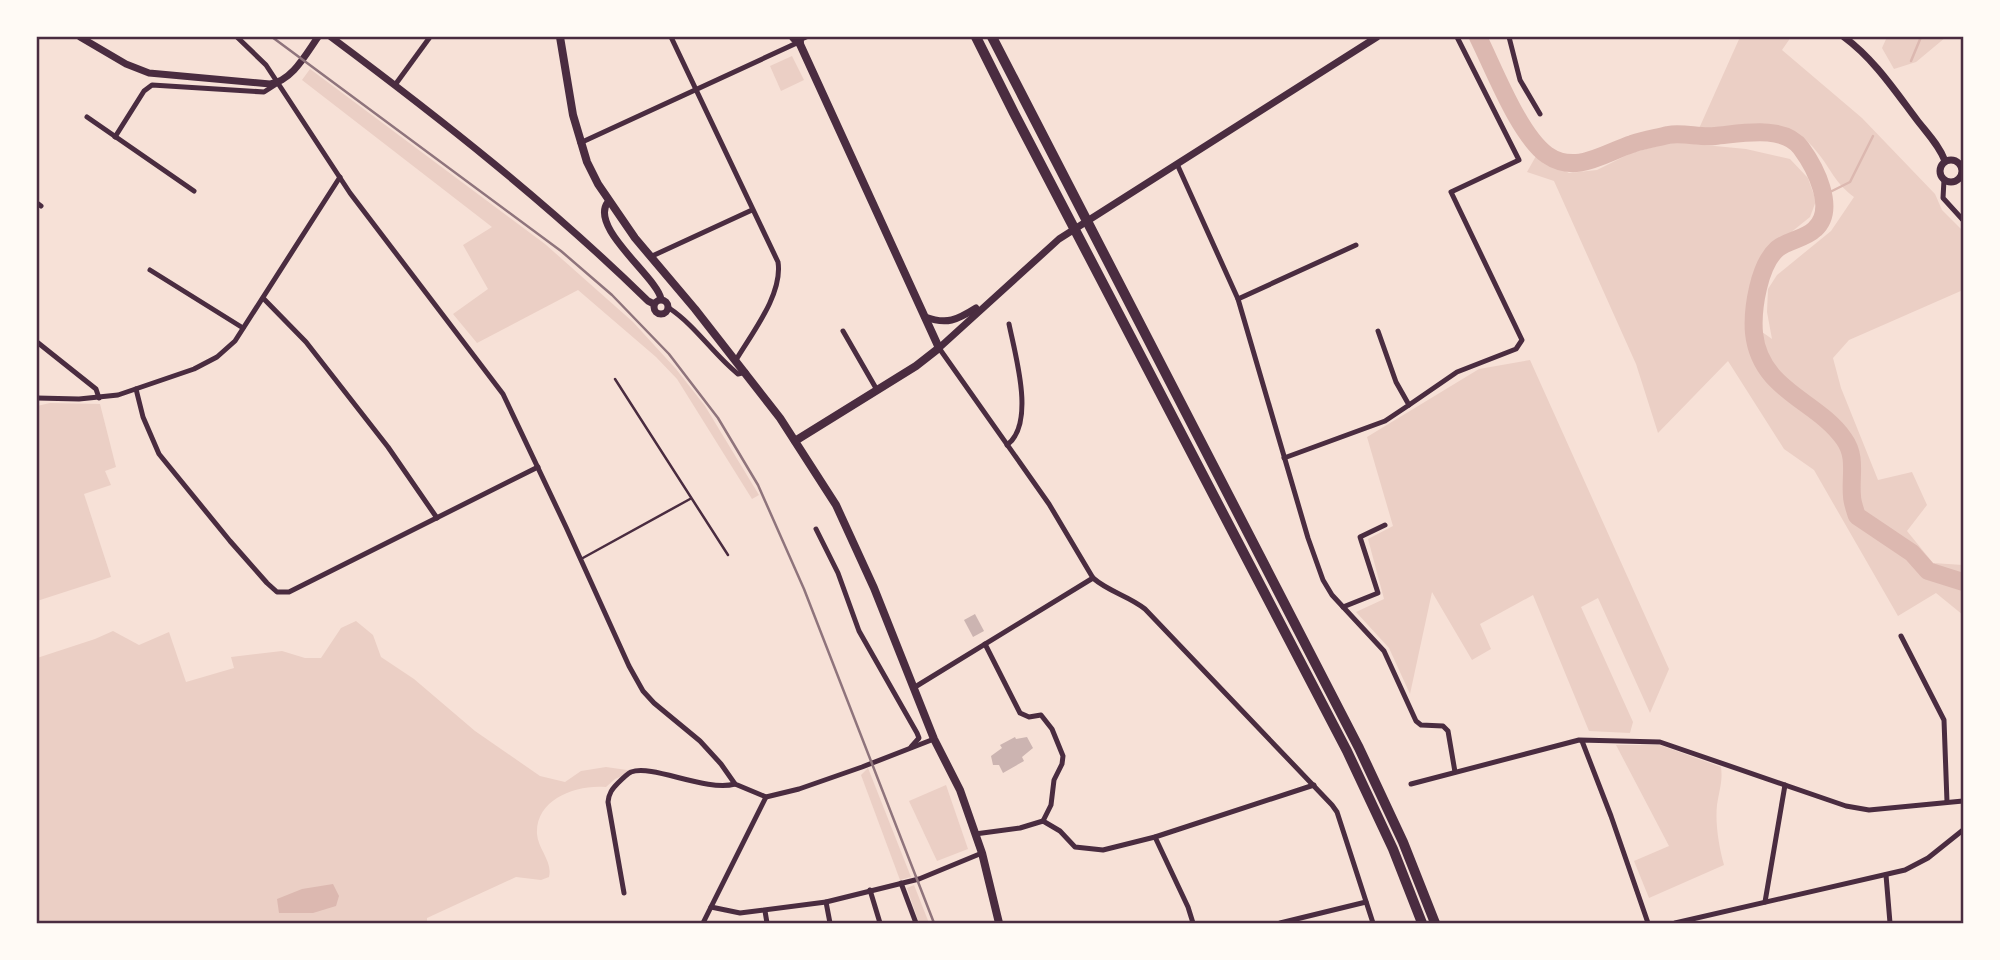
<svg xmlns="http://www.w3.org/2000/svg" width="2000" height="960" font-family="Commissioner,sans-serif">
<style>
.green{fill:#ebcfc5}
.water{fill:#dcb8b0}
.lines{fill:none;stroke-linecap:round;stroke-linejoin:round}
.stream{stroke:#dcb8b0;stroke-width:2.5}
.river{stroke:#dcb8b0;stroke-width:18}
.building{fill:#ccb4b1}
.service{stroke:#4a2c40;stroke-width:2.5}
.minor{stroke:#4a2c40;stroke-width:5}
.tertiary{stroke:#4a2c40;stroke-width:7}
.secondary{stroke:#4a2c40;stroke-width:8}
.motorway{stroke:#4a2c40;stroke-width:10}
.rail{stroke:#8f747c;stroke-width:2.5}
.neatline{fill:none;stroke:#4a2c40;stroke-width:2.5}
</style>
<rect width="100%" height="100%" fill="#f7e1d7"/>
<g class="green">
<path d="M1740 37H1791L1782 50 1862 118 1935 194 1942 210 1963 231V290L1849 340 1833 358 1841 388 1878 480 1912 472 1927 505 1907 531 1933 563 1963 565V615L1936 593 1898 616 1814 470 1784 449 1728 361 1658 433 1636 364 1554 181 1527 172 1536 156 1569 173 1597 170 1631 153 1673 142 1746 149 1790 159 1808 178 1816 201 1810 217 1764 254 1752 283 1748 322 1772 339 1767 312 1768 289 1777 275 1831 231 1854 197C1834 182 1832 170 1817 152 1787 112 1739 127 1697 133Z"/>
<polygon points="1887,37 1946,37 1916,62 1894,69 1882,48"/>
<polygon points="792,56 804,80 781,91 770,66"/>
<polygon points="310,69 545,244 633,322 676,369 705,406 759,495 752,499 677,379 656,357 578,290 477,343 453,314 488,289 463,245 492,227 302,80"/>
<polygon points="1530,360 1669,669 1650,713 1598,598 1581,607 1633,722 1630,733 1589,731 1533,595 1480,624 1491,649 1472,660 1432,592 1410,694 1389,648 1356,612 1384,599 1368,539 1393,526 1367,437 1479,369"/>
<polygon points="50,403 100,404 116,467 105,471 111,485 84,494 111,577 37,601 39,495 37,406"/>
<path d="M356 621 373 635 381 657 414 679 475 731 540 776 565 782 581 771 606 767 634 771 615 779 606 787C577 784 535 799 537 834 538 849 553 862 549 877L541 880 516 877 427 918V923H37V658L95 639 113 631 139 645 169 632 186 682 234 668 231 657 282 651 305 658H321L341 628Z"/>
<path d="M1616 745H1660L1721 767C1723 781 1719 791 1717 805 1715 824 1719 847 1724 865L1649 898 1634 861 1669 846Z"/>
<polygon points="868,768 911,877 900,880 861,775"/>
<polygon points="946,785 968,849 937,861 909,801"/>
<polygon points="914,885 929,923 919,923 907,888"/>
</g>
<polygon class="water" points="333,884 339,896 336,906 313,913 279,913 277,899 302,889"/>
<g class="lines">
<g class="stream">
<polyline points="1911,61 1921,37"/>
<polyline points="1824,195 1850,182 1873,136"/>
</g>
<path class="river" d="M1478 37C1494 69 1519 135 1547 155 1576 175 1604 153 1632 144 1643 140 1656 138 1668 135 1683 132 1700 138 1715 136 1739 134 1784 124 1801 148 1815 167 1837 209 1815 229 1805 239 1788 240 1777 249 1759 265 1752 309 1754 333 1760 391 1817 400 1844 439 1857 457 1850 476 1852 496 1852 502 1855 510 1857 516L1912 553 1928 571 1963 582"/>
</g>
<g class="building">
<polygon points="975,614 984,631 973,637 964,620"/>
<polygon points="1015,737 1016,739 1027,737 1033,748 1022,757 1024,761 1003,773 999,765 993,765 991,756 1002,748 1000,745"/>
</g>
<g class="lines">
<g class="service">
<polyline points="802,40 809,37"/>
<polyline points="615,379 728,555"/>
<polyline points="581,559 690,499"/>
</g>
<g class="minor">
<polyline points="237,37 266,65 350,193 503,394 566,527 629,666 643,691 654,703 700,741 721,764 735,784 766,797 799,789 862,767 934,739"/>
<path d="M671 37 778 262C783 294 752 333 736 360"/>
<polyline points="1509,37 1520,80 1540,114"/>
<polyline points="395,85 430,37"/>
<polyline points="87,117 194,191"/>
<polyline points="115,137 144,91 152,85 264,92 278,83"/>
<polyline points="580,143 799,42"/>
<polyline points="1177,164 1238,299 1308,538 1323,580 1332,595 1384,651 1416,721 1421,725 1443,726 1448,731 1455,772"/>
<polyline points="1944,180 1943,198 1963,220"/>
<polyline points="37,203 41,206"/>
<polyline points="650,257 752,210"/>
<polyline points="150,270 243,328"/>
<polyline points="263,298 306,342 388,447 437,518"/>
<polyline points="1238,299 1356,245"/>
<path d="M669 308C696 326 713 354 738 374L746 372"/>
<polyline points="843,331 877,390"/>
<polyline points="37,342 96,389 99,398"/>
<path d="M939 348 1049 504 1093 578C1109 592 1129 596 1145 609L1332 805 1337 812 1373 923"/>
<polyline points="136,389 143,417 159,454 230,541 267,583 277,592 289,592 538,467"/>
<polyline points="37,398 79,399 118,395 194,369 217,357 235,341 340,177"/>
<polyline points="1409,405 1457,372 1516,349 1522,340 1451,192 1519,160 1457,37"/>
<path d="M1007 445C1036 424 1015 354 1009 324"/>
<polyline points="1284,458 1385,421 1409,405 1396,382 1378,331"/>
<polyline points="816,529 838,573 859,631 917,733 919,738 911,747"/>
<polyline points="1343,607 1378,593 1360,537 1385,525"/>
<polyline points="1901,636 1944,720 1947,802"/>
<polyline points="985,644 1020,713 1029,717 1041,715 1052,729 1063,756 1062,764 1054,780 1051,805 1043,821"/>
<polyline points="915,687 1093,578"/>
<polyline points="1582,741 1611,816 1648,923"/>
<polyline points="1411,784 1579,740 1660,742 1846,806 1869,810 1963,801"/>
<polyline points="975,834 1020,828 1043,821 1060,831 1075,847 1103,850 1155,837 1314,785"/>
<polyline points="1155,837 1188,907 1193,923"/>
<polyline points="1886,875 1890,923"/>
<polyline points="901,883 916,923"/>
<polyline points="870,890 880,923"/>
<path d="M624 893 608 802C609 793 612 789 618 783 621 780 627 774 631 772 653 764 705 792 735 784"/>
<polyline points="826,902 830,923"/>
<polyline points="1765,902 1785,785"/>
<polyline points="711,907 740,913 826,902 919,879 982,853"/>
<polyline points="765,911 767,923"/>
<polyline points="703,923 766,797"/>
<polyline points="1280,923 1366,902"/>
<polyline points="1675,923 1905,870 1928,858 1963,830"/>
</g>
<g class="tertiary">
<path d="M80 37 126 64 149 73 270 84C292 81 306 54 318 37"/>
<path d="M331 37C441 119 550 205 648 301L654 304"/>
<path d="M1844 37C1874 59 1895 91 1917 120 1927 133 1939 145 1945 161"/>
<circle cx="1951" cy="171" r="11"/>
<path d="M608 202C588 227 658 278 661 299"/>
<circle cx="661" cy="307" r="7"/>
<path d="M925 317C947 325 957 320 976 308"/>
<polyline points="939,348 1059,239 1377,37"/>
</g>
<g class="secondary">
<polyline points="560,37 573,115 587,162 598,184 635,238 695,309 780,418 836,505 874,588 934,739 960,790 982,853 999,923"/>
<polyline points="795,441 916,366 939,348 799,42"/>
</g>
<g class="motorway">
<polyline points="794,37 799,42"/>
<polyline points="976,37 1014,113 1347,751 1393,849 1422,923"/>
<polyline points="992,37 1359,748 1403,842 1435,923"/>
</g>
<polyline class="rail" points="272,37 561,251 612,295 669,354 718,418 758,485 804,589 934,923"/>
</g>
<rect width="2000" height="960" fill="none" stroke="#fffaf5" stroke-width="77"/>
<rect x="38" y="38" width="1924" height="884" class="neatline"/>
</svg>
